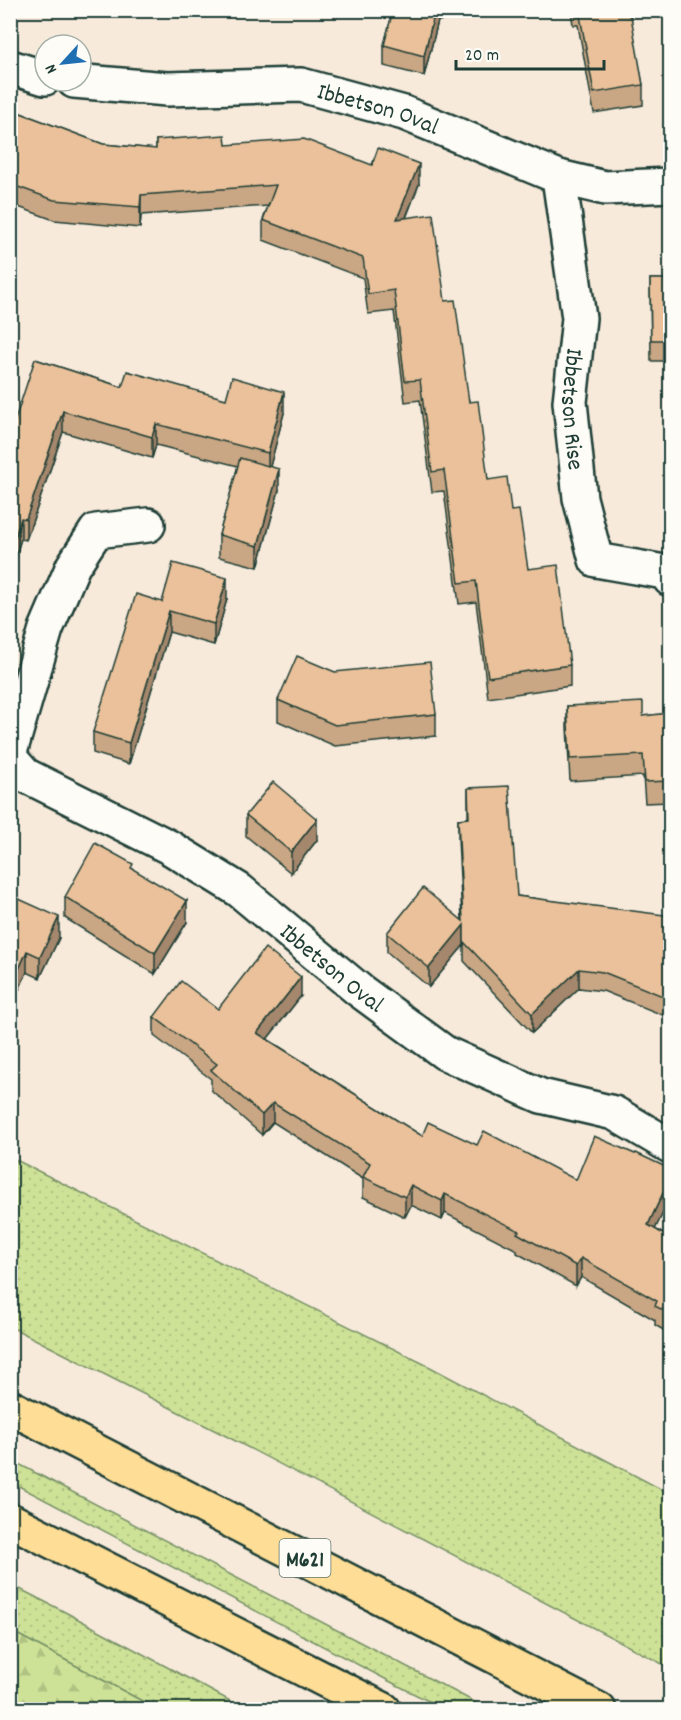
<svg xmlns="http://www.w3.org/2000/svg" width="681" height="1720" font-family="Dekko,sans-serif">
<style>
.grass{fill:url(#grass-dots);stroke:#769066;stroke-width:1.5}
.forest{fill:url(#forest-firs);stroke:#769066;stroke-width:1.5}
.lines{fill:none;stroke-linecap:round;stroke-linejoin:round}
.minor-casing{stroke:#1f3d34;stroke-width:38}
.highway-casing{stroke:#1f3d34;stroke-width:38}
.minor{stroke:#fdfcf7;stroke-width:33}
.highway{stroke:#fedd96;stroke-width:33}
.wall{fill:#c9a684;stroke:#1f3d34;stroke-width:1.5}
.shaded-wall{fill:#a4876c;stroke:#1f3d34;stroke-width:1.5}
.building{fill:#eac19a;stroke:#1f3d34;stroke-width:1.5}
.labels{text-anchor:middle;stroke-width:5;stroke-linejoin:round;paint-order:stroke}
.shield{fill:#fdfcf7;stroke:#62766e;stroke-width:1.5}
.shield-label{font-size:22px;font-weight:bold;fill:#1f3d34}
.street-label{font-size:24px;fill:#1f3d34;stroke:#fdfcf7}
</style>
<defs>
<pattern id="grass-dots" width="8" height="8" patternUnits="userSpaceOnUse" patternTransform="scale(1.5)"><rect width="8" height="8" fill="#cee297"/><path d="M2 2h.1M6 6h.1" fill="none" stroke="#b0c383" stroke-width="1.8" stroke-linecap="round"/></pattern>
<pattern id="forest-firs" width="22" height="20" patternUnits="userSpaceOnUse" patternTransform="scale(1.5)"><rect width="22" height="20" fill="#cee297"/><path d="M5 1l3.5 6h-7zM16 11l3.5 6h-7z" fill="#b0c383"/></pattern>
</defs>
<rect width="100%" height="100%" fill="#f7eadb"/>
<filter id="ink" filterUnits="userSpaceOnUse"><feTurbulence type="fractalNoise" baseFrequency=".0167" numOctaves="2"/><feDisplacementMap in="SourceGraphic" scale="12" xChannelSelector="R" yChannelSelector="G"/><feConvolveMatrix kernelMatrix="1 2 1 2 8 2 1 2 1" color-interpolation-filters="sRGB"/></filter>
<g filter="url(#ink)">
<g class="grass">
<polygon points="10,1157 432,1368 670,1494 670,1668 226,1436 11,1327"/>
<polygon points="11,1460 488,1709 444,1709 389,1681 11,1482"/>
<polygon points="10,1584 65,1612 245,1709 157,1709 11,1631"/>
</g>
<polygon class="forest" points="10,1631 11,1631 157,1709 11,1709"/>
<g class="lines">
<defs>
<g id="minor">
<polyline points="10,67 45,78"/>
<path id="s1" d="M74 81 167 89 301 85 404 113 559 177 605 188 670 185"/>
<path id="s2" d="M559 177 579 318 570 402 580 498 596 560 670 573V579"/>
<polyline points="10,752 46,629 73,566 96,531 148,525"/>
<path id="s3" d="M10 758 25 775 169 847 239 890 359 990 445 1053 541 1096 614 1113 670 1146"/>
</g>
<g id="highway">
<polyline points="10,1407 599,1710"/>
<polyline points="10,1520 384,1710"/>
</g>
</defs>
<use href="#minor" class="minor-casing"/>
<use href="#highway" class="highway-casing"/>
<use href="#minor" class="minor"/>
<use href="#highway" class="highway"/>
</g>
<g class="wall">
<polygon points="365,10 500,10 438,21 424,76 384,66 384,45 391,19"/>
<polygon points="571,10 628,10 643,85 643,105 594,113 578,25 573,25"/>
<polygon points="10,109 103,144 156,149 156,140 226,145 419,184 406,218 445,301 488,480 511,511 528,569 570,665 570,686 488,698 476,602 459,604 444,491 432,492 420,400 405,402 394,311 368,314 363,278 263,240 263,220 268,206 141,215 140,228 54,220 10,204"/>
<polygon points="650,279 670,279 670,361 651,361"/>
<polygon points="35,359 122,387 226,399 284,413 270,466 279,490 258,567 219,557 219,535 238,466 156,445 152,458 63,432 26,540 21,539 10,573"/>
<polygon points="227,599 214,645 169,632 129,764 93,753 93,732 162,602"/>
<polygon points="335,672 436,714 436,736 335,746 278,721 278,700"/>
<polygon points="567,706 643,716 670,713 670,802 645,803 643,776 570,781 567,727"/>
<polygon points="468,788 517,896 670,918 670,1018 603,991 579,988 532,1033 464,961 464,945 429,987 387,952 387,933 462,920 458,838 458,819 468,818"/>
<polygon points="246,815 317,840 291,873 246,836"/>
<polygon points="133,869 187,922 155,974 65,918 65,897"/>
<polygon points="10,895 59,938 40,978 27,972 13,1003 10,1001"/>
<polygon points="301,996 267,1039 422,1136 477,1145 576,1180 670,1169 670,1198 655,1229 670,1238 670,1334 655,1325 655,1320 581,1277 576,1286 517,1253 517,1250 445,1213 442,1220 411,1205 405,1217 363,1197 363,1179 273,1122 262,1135 211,1090 211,1079 154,1036 154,1017 218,1009"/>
</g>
<g class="shaded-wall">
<polygon points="435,10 438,10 438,21 424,76 424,56"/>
<polygon points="419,164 419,184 397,240 397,219"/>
<polygon points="141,195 141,215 140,228 140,207"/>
<polygon points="284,392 284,413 268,474 268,453"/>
<polygon points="63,411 63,432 26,540 26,519"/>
<polygon points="156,424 156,445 152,458 152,437"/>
<polygon points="279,469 279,490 258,567 258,546"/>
<polygon points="21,518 21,539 10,573 10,552"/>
<polygon points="227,578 227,599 214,645 214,624"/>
<polygon points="169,611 169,632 129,764 129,743"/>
<polygon points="317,819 317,840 291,873 291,852"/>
<polygon points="187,901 187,922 155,974 155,953"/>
<polygon points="59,917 59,938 40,978 40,957"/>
<polygon points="464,925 464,945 429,987 429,968"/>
<polygon points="27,951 27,972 13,1003 13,982"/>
<polygon points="579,969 579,988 532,1033 532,1014"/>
<polygon points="301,977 301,996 257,1052 257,1033"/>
<polygon points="273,1103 273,1122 262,1135 262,1115"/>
<polygon points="670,1178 670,1198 648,1244 648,1225"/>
<polygon points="411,1185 411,1205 405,1217 405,1197"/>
<polygon points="445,1194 445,1213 442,1220 442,1201"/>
<polygon points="581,1258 581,1277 576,1286 576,1266"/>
</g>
<g class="building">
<polygon points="393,10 435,10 424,56 384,45"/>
<polygon points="579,10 628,10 629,16 631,16 643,85 594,93"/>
<polygon points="10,109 103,144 156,149 156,140 225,135 226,145 304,139 372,165 378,148 419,164 397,219 433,214 445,301 455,300 469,402 478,401 488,480 507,477 511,511 519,510 528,569 558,565 570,665 488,677 476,581 459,583 444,470 432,472 420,380 405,381 394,290 368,294 363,258 263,220 276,185 141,195 140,207 54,200 10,184"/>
<polygon points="650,279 670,279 670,340 651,340"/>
<polygon points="35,359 122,387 127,371 226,399 232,377 284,392 268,453 156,424 152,437 63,411 26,519 21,518 10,552 10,435"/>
<polygon points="240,458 279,469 258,546 219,535"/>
<polygon points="173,563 227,578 214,624 169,611 129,743 93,732 136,594 162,602"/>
<polygon points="297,656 335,672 430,662 436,714 335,725 278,700"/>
<polygon points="643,702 643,716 670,713 670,781 645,782 643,755 570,759 567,706"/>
<polygon points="273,782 317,819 291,852 246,815"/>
<polygon points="509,786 517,896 664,915 670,918 670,999 603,972 579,969 532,1014 464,942 464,925 429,968 387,933 423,888 463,921 458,819 469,818 468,788"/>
<polygon points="95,843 133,864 131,868 187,901 155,953 65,897"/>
<polygon points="10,895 59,917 40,957 27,951 13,982 10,980"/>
<polygon points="265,948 301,977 257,1033 422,1136 428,1122 477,1145 484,1131 576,1180 594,1136 635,1154 636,1153 670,1169 670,1178 648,1225 670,1238 670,1314 655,1306 657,1301 581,1258 576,1266 517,1233 519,1231 445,1194 442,1201 411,1185 405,1197 363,1177 370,1163 273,1103 262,1115 211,1070 217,1064 154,1017 181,981 218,1009"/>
</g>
</g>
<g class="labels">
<rect class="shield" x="279.5" y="1539" width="51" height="38" rx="4.5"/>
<g class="shield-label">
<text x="305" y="1566">M621</text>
</g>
<g class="street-label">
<text dy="8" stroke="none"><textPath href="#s1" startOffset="308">Ibbetson Oval</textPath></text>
<text dy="8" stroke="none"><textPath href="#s2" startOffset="234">Ibbetson Rise</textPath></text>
<text dy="8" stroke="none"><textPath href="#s3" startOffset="387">Ibbetson Oval</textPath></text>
</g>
</g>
<rect width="681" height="1720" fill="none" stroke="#fdfcf7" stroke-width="36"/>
<rect x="18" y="18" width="645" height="1684" fill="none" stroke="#1f3d34" stroke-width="2" filter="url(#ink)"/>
<g transform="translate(63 63) rotate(243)"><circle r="28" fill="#fdfcf7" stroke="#a4b0a9" stroke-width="1.5"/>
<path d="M0-4.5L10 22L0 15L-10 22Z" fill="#1f6fb2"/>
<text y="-9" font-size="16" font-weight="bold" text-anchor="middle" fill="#1f3d34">N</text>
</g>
<path d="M456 60v9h148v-9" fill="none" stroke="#1f3d34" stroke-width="3"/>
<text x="465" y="60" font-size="18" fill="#1f3d34" stroke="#fdfcf7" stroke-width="4.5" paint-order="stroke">20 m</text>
</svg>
